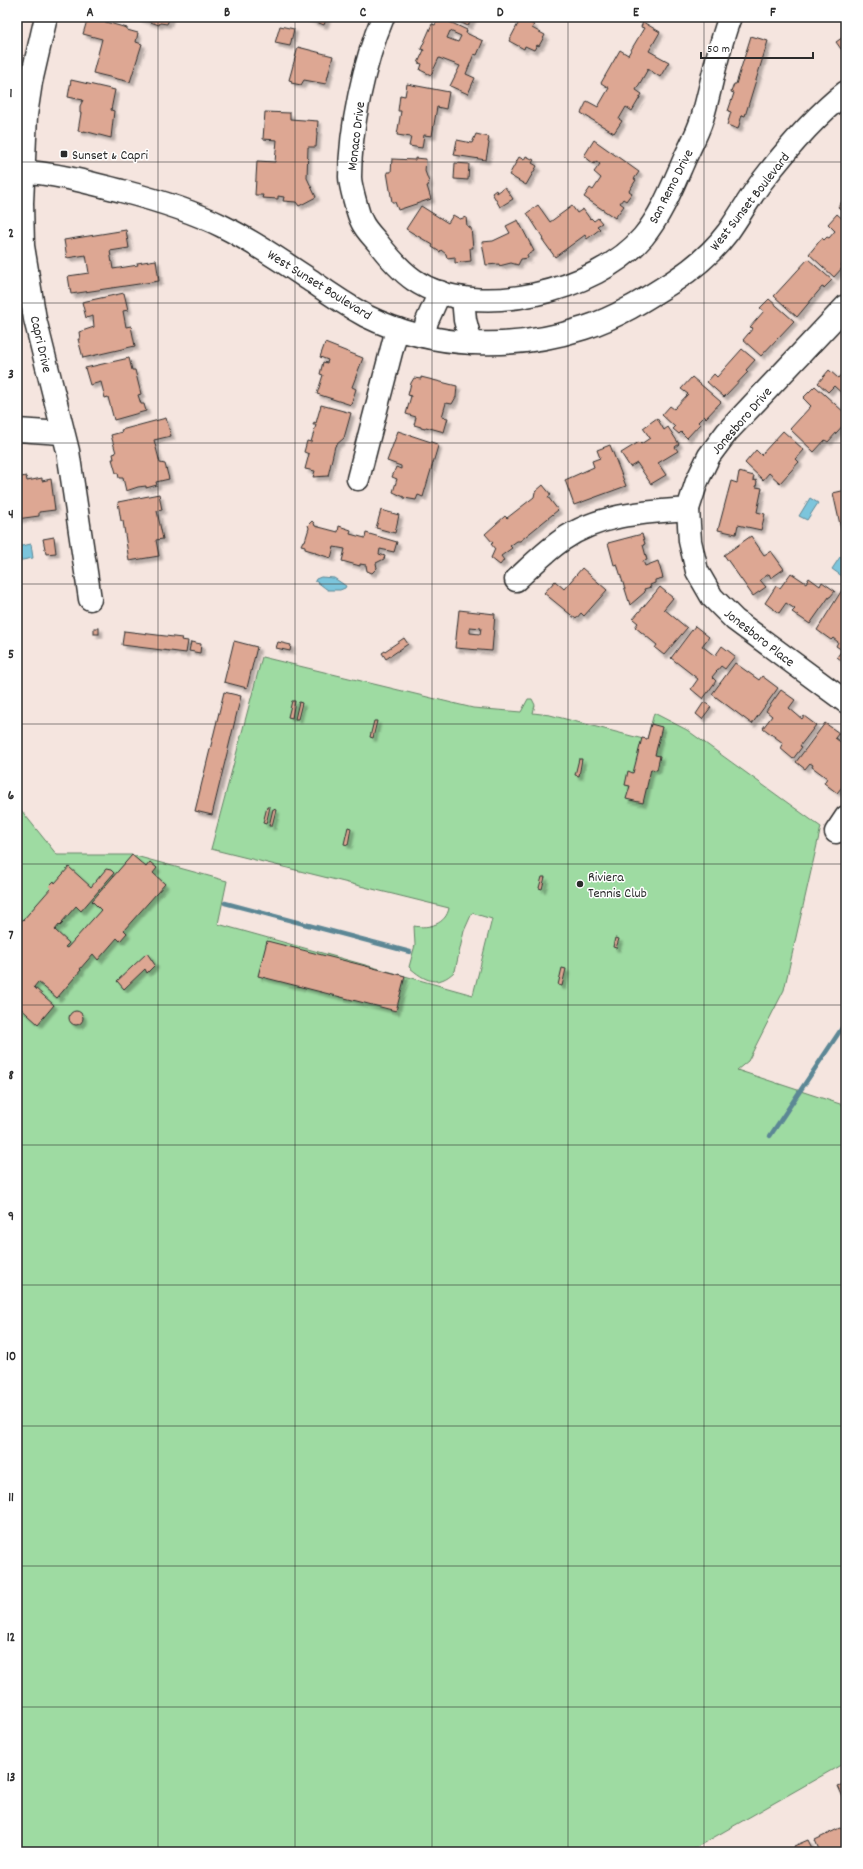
<svg xmlns="http://www.w3.org/2000/svg" width="863" height="1869" font-family="Dekko,sans-serif">
<style>
.green{fill:#9edba2;stroke:#648366}
.water{fill:#7cc5dc;stroke:#5c8795}
.lines{fill:none;stroke-linecap:round;stroke-linejoin:round}
.stream{stroke:#5c8795;stroke-width:4.5}
.building{fill:#dda793;stroke:#2b2b2b;fill-rule:evenodd;filter:url(#shadow)}
.minor-casing{stroke:#2b2b2b;stroke-width:25}
.major-casing{stroke:#2b2b2b;stroke-width:25}
.minor{stroke:#fff;stroke-width:22}
.major{stroke:#fff;stroke-width:22}
.grid{fill:none;stroke:#2b2b2b;stroke-width:1;stroke-opacity:0.55}
.poi-dot{fill:#2b2b2b;stroke:#fff;stroke-width:1.5}
.labels{text-anchor:middle;stroke-width:3;stroke-linejoin:round;paint-order:stroke}
.street-label{font-size:14px;fill:#2b2b2b;stroke:#fff}
.poi-label{font-size:14px;fill:#2b2b2b;stroke:#fff;text-anchor:start}
.neatline{fill:none;stroke:#2b2b2b;stroke-width:1.5}
.grid-label{font-size:13px;text-anchor:middle;font-weight:bold;fill:#2b2b2b}
</style>
<defs>
<filter id="shadow"><feDropShadow dx="3.5" dy="3.5" stdDeviation="1" flood-color="#0004"/></filter>
</defs>
<rect width="100%" height="100%" fill="#f5e5df"/>
<filter id="ink" filterUnits="userSpaceOnUse"><feTurbulence type="fractalNoise" baseFrequency=".025" numOctaves="2"/><feDisplacementMap in="SourceGraphic" scale="8" xChannelSelector="R" yChannelSelector="G"/><feConvolveMatrix kernelMatrix="1 2 1 2 8 2 1 2 1" color-interpolation-filters="sRGB"/></filter>
<g filter="url(#ink)">
<path class="green" d="M262 657 473 708 521 712 528 699H532L535 705 533 713 550 715 647 740 654 713 687 730 821 827 784 990 748 1061 737 1070 846 1106V1762L688 1852H17V805L57 855H132L227 881 218 924 473 995 492 919 472 913 464 931 455 971C438 988 425 981 409 967L415 945 414 926C429 929 446 924 449 908L211 849Z"/>
<g class="water">
<polygon points="810,498 818,503 807,520 799,516"/>
<polygon points="31,544 33,558 17,561 17,547"/>
<polygon points="840,557 846,561 844,567 846,568 846,579 832,569"/>
<path d="M321 577 334 578 346 586 345 588 340 590H328C323 587 321 584 315 581L316 579Z"/>
</g>
<g class="lines">
<g class="stream">
<polyline points="225,903 410,952"/>
<polyline points="770,1136 846,1022"/>
</g>
</g>
<g class="building">
<polygon points="88,17 127,28 127,30 138,33 136,42 142,44 130,82 93,73 102,39 83,34"/>
<polygon points="136,17 170,17 167,24 160,23 159,25"/>
<polygon points="304,17 327,17 324,25"/>
<path d="M439 17 467 30 466 33 483 41 477 55 474 54 466 74 475 78 468 94 450 86 460 66 439 58 431 75 420 70 422 64 418 63 424 50 421 49 432 24 435 25ZM450 31 461 36 458 42 447 38Z"/>
<polygon points="450,17 473,17 468,26"/>
<polygon points="521,18 534,25 532,28 545,35 539,46 537,45 534,50 525,46 524,49 509,41"/>
<polygon points="643,22 660,32 649,51 669,62 660,77 648,69 636,90 642,94 632,111 626,107 619,119 622,121 614,133 581,113 587,101 598,107 609,88 601,83 620,50 628,55 644,28 641,27"/>
<polygon points="280,26 294,29 290,46 275,43"/>
<polygon points="846,35 846,46 841,49 836,42"/>
<polygon points="751,36 768,41 745,116 742,115 738,129 727,125 731,112 728,111 734,93 731,92 734,84 736,84"/>
<polygon points="298,47 333,56 326,84 304,80 301,85 291,83 292,81 289,80"/>
<polygon points="71,80 115,90 111,110 114,111 111,138 84,131 84,132 78,131 81,113 80,113 80,106 83,100 68,97"/>
<polygon points="407,84 449,92 446,109 437,107 432,136 424,135 422,148 409,146 411,137 397,135 401,111 398,111 400,95 405,96"/>
<polygon points="265,112 290,113 290,119 318,121 316,147 308,147 307,178 316,197 299,206 296,202 283,201 284,197 278,196 278,199 262,198 263,195 255,195 257,161 275,162 277,140 263,139"/>
<polygon points="476,134 489,137 488,142 489,143 486,160 454,155 457,140 472,143"/>
<polygon points="594,140 639,172 634,179 636,180 629,191 632,193 626,201 623,199 620,203 624,206 615,218 584,197 590,188 593,190 601,178 594,172 600,164 596,161 594,164 584,156"/>
<polygon points="526,156 534,160 532,163 537,166 526,185 509,175 519,157 524,160"/>
<polygon points="415,158 426,159 425,171 429,182 428,186 427,186 431,199 398,210 395,202 392,202 387,172 391,172 392,159 415,160"/>
<polygon points="455,163 469,164 468,180 454,179"/>
<polygon points="505,187 513,199 500,207 492,193 496,190 497,193"/>
<polygon points="846,196 846,214 838,207"/>
<polygon points="538,205 550,222 572,206 577,213 583,209 590,219 591,218 594,221 598,218 602,223 597,226 600,229 587,239 585,235 555,257 542,239 543,238 527,213"/>
<polygon points="421,206 448,223 453,215 460,219 466,217 467,226 471,228 473,248 470,248 471,261 455,263 455,257 447,258 446,254 441,250 440,252 432,247 433,245 406,229"/>
<polygon points="837,214 846,222 846,260 841,265 843,267 834,277 809,254 822,238 824,240 827,237 829,238 835,231 828,224"/>
<polygon points="518,220 534,251 527,255 528,258 521,259 518,265 511,263 499,266 499,264 486,265 482,242 493,241 510,233 506,226"/>
<polygon points="126,230 129,248 110,251 113,269 138,265 137,263 156,260 159,281 71,294 68,276 89,273 86,255 67,258 64,240"/>
<polygon points="808,259 832,280 824,288 822,287 797,317 774,296"/>
<polygon points="124,293 128,310 123,311 126,327 131,326 135,346 83,358 78,339 80,339 79,332 94,327 93,316 86,318 82,302"/>
<polygon points="769,299 794,321 761,356 743,340 753,328 750,327 764,311 760,308"/>
<polygon points="325,343 363,358 352,387 356,389 351,405 317,394 323,375 320,374 323,362 327,363 328,360 320,357"/>
<polygon points="742,349 755,360 746,370 748,372 724,397 707,382 714,374 717,377"/>
<polygon points="129,358 132,370 135,370 141,394 138,395 141,404 144,404 146,411 114,420 108,397 105,398 101,382 90,385 85,368"/>
<polygon points="846,369 846,397 834,386 828,392 818,383 829,370 838,378"/>
<polygon points="421,377 457,386 456,397 452,404 446,403 442,417 448,418 444,432 426,427 425,429 421,428 421,427 414,425 416,417 406,414 411,396 408,395 411,383 414,378 421,379"/>
<polygon points="692,377 721,402 706,418 704,416 698,422 700,424 687,438 681,432 679,434 673,429 675,427 662,415 670,406 674,409 688,394 681,389"/>
<polygon points="815,386 846,414 846,422 828,442 825,440 814,452 790,429 811,406 803,398"/>
<polygon points="321,405 351,413 344,438 335,446 328,476 313,477 315,471 305,469 309,454 304,452 307,441 311,442 316,425 313,425 314,422 316,423"/>
<polygon points="166,418 171,436 154,440 160,463 165,464 169,479 156,482 157,485 146,488 146,486 138,487 126,491 123,478 119,478 118,473 116,473 112,459 114,459 113,454 116,453 111,435 122,432 121,430"/>
<polygon points="657,418 664,430 668,427 679,444 675,447 678,451 658,463 666,475 651,484 637,463 630,467 621,453 639,442 641,444 650,438 643,428"/>
<polygon points="398,431 437,444 438,446 423,497 418,495 416,500 404,498 404,497 393,492 397,479 392,477 396,467 401,469 401,466 387,461"/>
<polygon points="783,431 804,450 796,459 799,462 780,483 769,473 763,480 745,463 756,450 761,455"/>
<polygon points="610,445 626,486 574,505 565,480 594,467 592,461 600,458 597,450"/>
<polygon points="739,472 754,476 753,480 757,481 756,487 762,488 757,512 765,514 761,530 738,525 736,534 718,530 731,481 737,483"/>
<polygon points="26,476 27,481 42,478 42,481 51,479 55,510 39,512 39,516 17,519 17,478"/>
<polygon points="543,485 551,495 548,497 558,510 520,541 517,541 510,546 512,548 501,556 504,560 500,565 491,558 495,549 491,544 493,543 485,534 505,516 507,518 534,497 535,492"/>
<polygon points="846,490 846,547 845,547 833,493"/>
<polygon points="159,494 162,510 157,511 163,539 156,540 159,556 129,561 123,521 121,521 118,502"/>
<polygon points="381,510 399,515 395,533 376,528"/>
<polygon points="312,521 314,523 315,526 338,532 339,526 351,530 350,534 365,538 366,533 397,542 394,552 380,549 379,554 385,556 384,559 376,563 377,568 372,573 367,571 366,565 360,564 360,566 342,561 345,549 334,547 331,558 315,553 315,552 305,549 305,546 301,545 303,541 305,541 309,528 308,525"/>
<polygon points="642,534 645,544 643,545 647,560 643,561 645,566 658,561 663,578 655,580 655,583 650,585 651,587 644,589 645,592 630,605 617,564 614,565 608,543"/>
<polygon points="751,536 764,555 771,551 784,569 771,578 769,574 760,580 766,587 753,596 724,555"/>
<polygon points="54,537 56,553 46,554 43,539"/>
<polygon points="582,568 607,590 584,616 581,613 576,619 544,593 555,581 564,589"/>
<polygon points="791,573 806,583 809,578 820,586 822,582 835,591 830,597 829,597 810,624 792,612 795,609 786,603 779,613 765,603 776,586 780,588"/>
<polygon points="660,587 673,598 664,609 687,628 664,655 655,648 657,645 635,627 638,623 633,619"/>
<polygon points="842,590 846,593 846,664 837,657 842,650 836,646 838,642 833,638 831,640 817,630"/>
<path d="M459 610 495 614 492 651 455 648ZM470 627 481 628 480 634 470 633Z"/>
<polygon points="695,626 709,637 702,646 715,656 722,646 735,656 725,669 721,666 712,677 716,681 703,699 691,689 698,679 671,658"/>
<rect x="94" y="628" width="5" height="6"/>
<polygon points="124,631 182,638 181,640 188,641 186,653 122,645"/>
<polygon points="404,638 408,644 386,659 382,653"/>
<polygon points="234,641 257,647 247,688 224,682"/>
<polygon points="191,642 201,644 200,653 189,651"/>
<polygon points="278,642 291,645 290,651 276,648"/>
<polygon points="735,663 759,680 762,676 778,688 752,724 712,694"/>
<polygon points="781,690 795,700 789,708 802,719 804,716 816,725 800,746 802,747 793,759 780,748 783,743 763,728 772,716 766,711"/>
<polygon points="224,692 241,696 212,815 195,811"/>
<polygon points="292,701 295,701 292,718 288,717"/>
<polygon points="299,702 302,703 298,719 295,719"/>
<polygon points="704,702 711,707 702,719 696,714"/>
<polygon points="374,721 377,721 373,738 370,737"/>
<polygon points="825,723 839,733 835,738 846,746 846,782 837,793 824,783 827,778 812,767 813,765 810,763 805,769 796,762"/>
<polygon points="651,724 662,727 655,755 660,756 657,770 651,769 643,803 626,799 630,786 625,785 628,771 633,773 642,738 647,739"/>
<polygon points="579,759 582,759 579,776 575,775"/>
<polygon points="267,807 270,807 266,824 263,823"/>
<polygon points="273,809 276,810 272,826 269,826"/>
<polygon points="348,827 351,828 348,845 344,844"/>
<polygon points="132,855 146,867 150,862 157,868 153,873 165,884 124,930 127,933 120,941 117,938 98,960 93,954 80,969 81,970 57,998 38,982 34,987 54,1005 38,1024 17,1005 17,920 23,920 51,888 49,886 54,881 55,883 69,867 91,887 106,869 111,870 114,873 81,911 76,906 62,922 63,923 60,926 59,925 55,930 69,943 65,947 67,948 101,910 92,901"/>
<polygon points="542,877 545,877 542,889 539,888"/>
<polygon points="615,938 619,939 616,948 613,947"/>
<polygon points="267,941 405,976 396,1011 258,976"/>
<polygon points="147,953 155,965 147,973 145,969 124,989 117,981"/>
<polygon points="562,968 566,969 562,986 558,985"/>
<circle cx="76" cy="1018" r="7"/>
<polygon points="846,1783 846,1804 838,1786"/>
<polygon points="846,1825 846,1852 820,1852 815,1840"/>
<polygon points="808,1840 814,1852 796,1852 794,1846"/>
</g>
<g class="lines">
<defs>
<g id="minor">
<polyline points="46,17 31,82 26,115 22,203 23,246 35,319 68,451 90,599"/>
<path d="M383 17C364 62 350 128 350 177 350 184 358 215 362 222 365 229 373 237 378 243 388 256 401 271 414 280 475 322 597 291 643 237 662 214 673 185 685 158 691 145 698 132 702 119 712 85 717 50 730 17"/>
<polyline points="463,298 465,320 471,343"/>
<polyline points="423,336 427,321 440,292"/>
<polyline points="17,430 62,433"/>
<polyline points="358,479 397,329"/>
<polyline points="688,509 690,541 697,571 712,597 735,620 846,702"/>
<path d="M516 580C531 566 545 552 562 540 599 514 645 512 688 509L697 481 709 456 727 432 846 306"/>
<polyline points="836,832 846,817"/>
</g>
<path id="major" d="M17 171C53 173 87 182 122 191 156 200 190 210 222 226 254 242 283 262 313 282 330 294 348 306 366 316 433 349 513 351 584 328 616 318 646 299 674 281 694 268 713 252 728 232 740 215 750 197 763 180 787 149 815 116 846 92"/>
</defs>
<use href="#minor" class="minor-casing"/>
<use href="#major" class="major-casing"/>
<use href="#minor" class="minor"/>
<use href="#major" class="major"/>
</g>
</g>
<path class="grid" d="M158 17V1852M295 17V1852M432 17V1852M568 17V1852M704 17V1852M17 162H846M17 303H846M17 443H846M17 584H846M17 724H846M17 864H846M17 1005H846M17 1145H846M17 1285H846M17 1426H846M17 1566H846M17 1707H846"/>
<g class="poi-dot">
<rect x="60" y="150" width="8" height="8" rx="2"/>
<circle cx="580" cy="884" r="4"/>
</g>
<g class="labels">
<g class="street-label">
<text transform="translate(355 136) rotate(-83)" y="5">Monaco Drive</text>
<text transform="translate(670 186) rotate(-63)" y="5">San Remo Drive</text>
<text transform="translate(749 201) rotate(-52)" y="5">West Sunset Boulevard</text>
<text transform="translate(320 284) rotate(32)" y="5">West Sunset Boulevard</text>
<text transform="translate(42 344) rotate(77)" y="5">Capri Drive</text>
<text transform="translate(741 420) rotate(-49)" y="5">Jonesboro Drive</text>
<text transform="translate(760 637) rotate(38)" y="5">Jonesboro Place</text>
</g>
<g class="poi-label">
<text x="72" y="159">Sunset &amp; Capri</text>
<text x="588" y="881">Riviera<tspan x="588" dy="16">Tennis Club</tspan></text>
</g>
</g>
<rect width="863" height="1869" fill="none" stroke="#fff" stroke-width="44"/>
<path d="M701 52v6h112v-6" fill="none" stroke="#2b2b2b" stroke-width="2"/>
<text x="707" y="52" font-size="12" fill="#2b2b2b" stroke="#ffffff" stroke-width="3" paint-order="stroke">50 m</text>
<rect x="22" y="22" width="819" height="1825" class="neatline"/>
<g class="grid-label">
<text x="90" y="16">A</text>
<text x="227" y="16">B</text>
<text x="363" y="16">C</text>
<text x="500" y="16">D</text>
<text x="636" y="16">E</text>
<text x="773" y="16">F</text>
<text x="11" y="97">1</text>
<text x="11" y="237">2</text>
<text x="11" y="378">3</text>
<text x="11" y="518">4</text>
<text x="11" y="658">5</text>
<text x="11" y="799">6</text>
<text x="11" y="939">7</text>
<text x="11" y="1079">8</text>
<text x="11" y="1220">9</text>
<text x="11" y="1360">10</text>
<text x="11" y="1501">11</text>
<text x="11" y="1641">12</text>
<text x="11" y="1781">13</text>
</g>
</svg>
